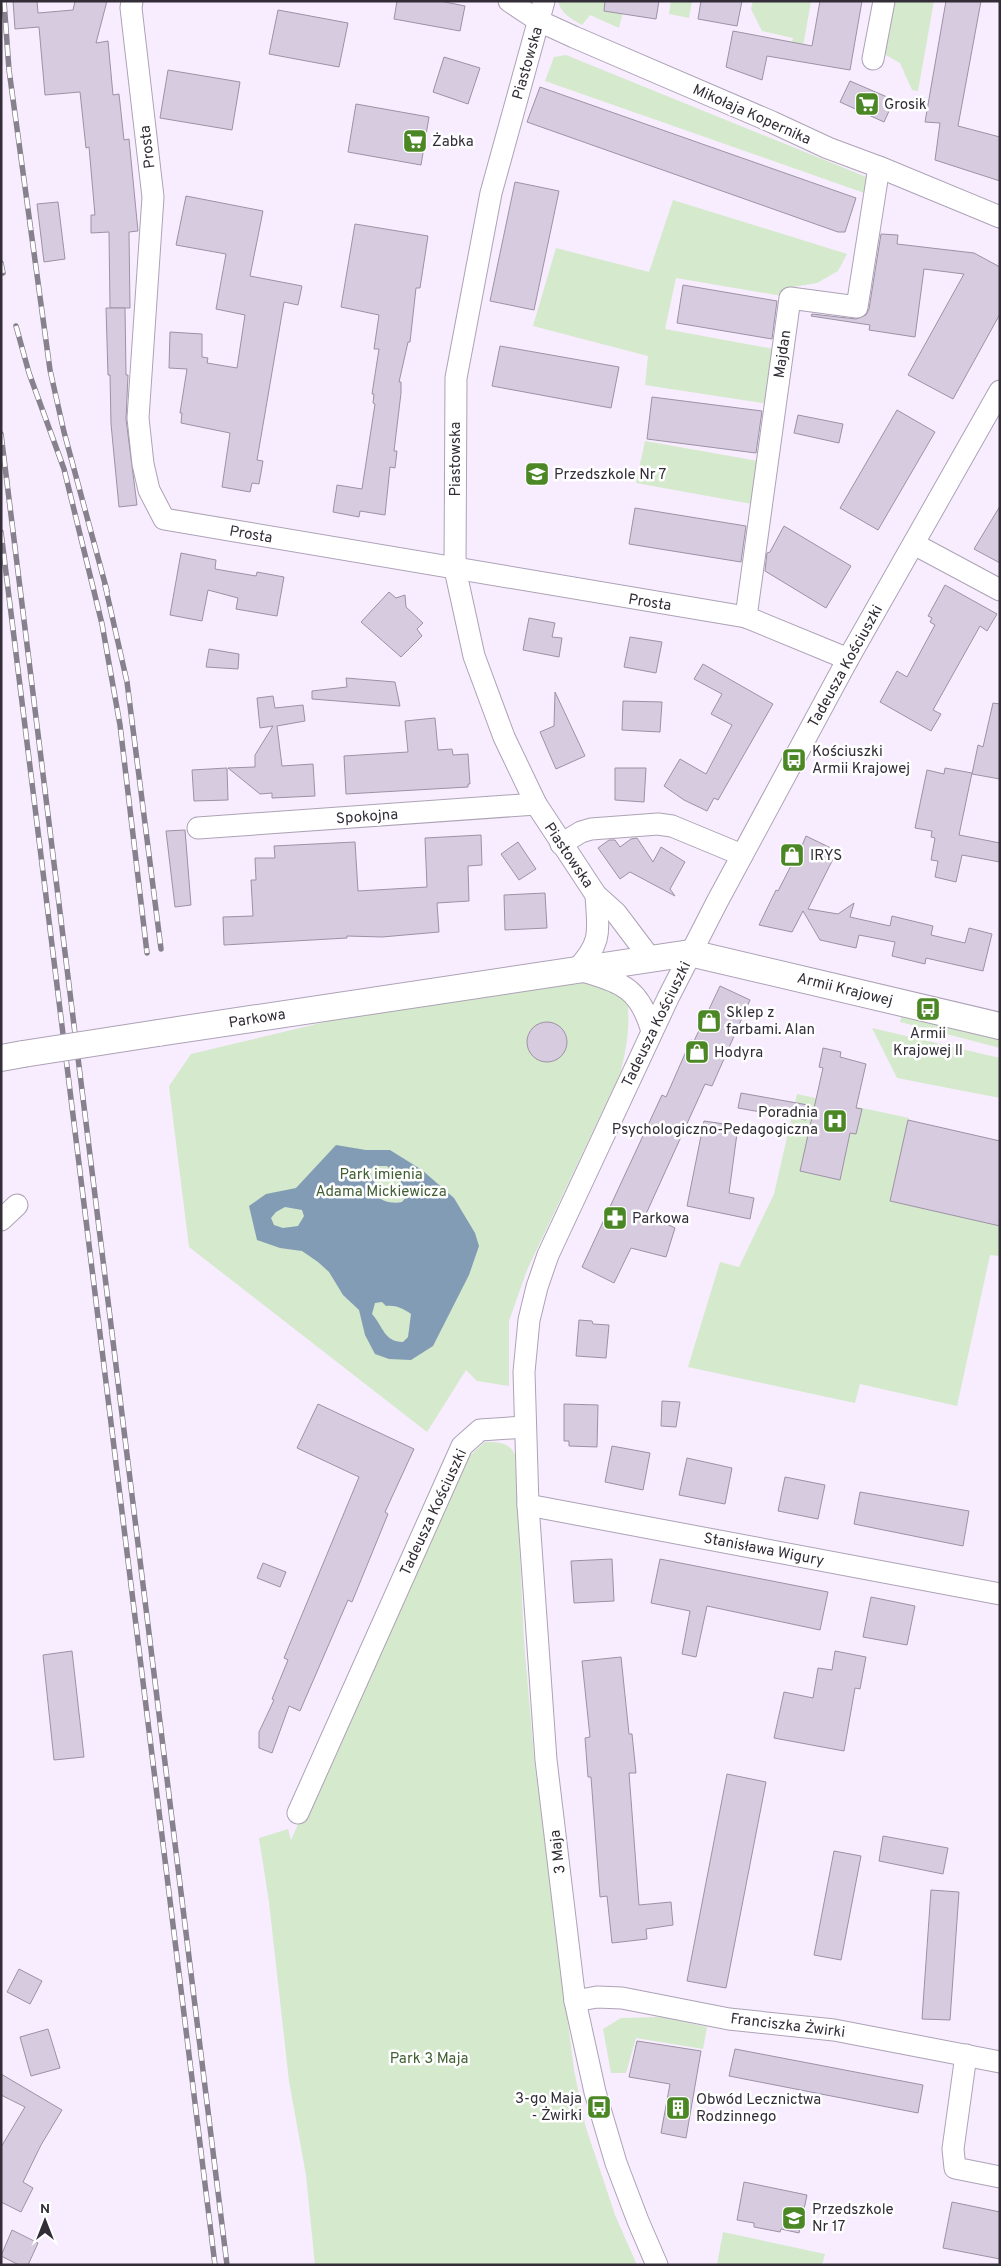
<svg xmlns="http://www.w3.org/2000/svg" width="1001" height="2266" font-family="Overpass,sans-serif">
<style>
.green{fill:#d5e9cc}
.water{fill:#829cb5;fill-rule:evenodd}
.building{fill:#d7cbe0;stroke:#9d92a5}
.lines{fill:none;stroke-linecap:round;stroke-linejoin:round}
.minor-casing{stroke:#ada2b6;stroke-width:23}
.tertiary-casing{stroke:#ada2b6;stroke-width:28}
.minor{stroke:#fff;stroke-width:21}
.tertiary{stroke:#fff;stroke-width:26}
.rail-casing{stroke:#87808d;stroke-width:5.5}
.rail{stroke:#fff;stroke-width:4;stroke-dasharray:11;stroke-linecap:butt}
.tertiary-bridge-casing{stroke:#ada2b6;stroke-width:28;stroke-linecap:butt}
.tertiary-bridge{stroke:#fff;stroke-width:26}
.labels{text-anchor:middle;stroke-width:5;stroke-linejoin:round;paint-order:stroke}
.street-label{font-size:15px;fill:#322d36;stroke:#fff}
.poi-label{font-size:15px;fill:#322d36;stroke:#fff;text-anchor:start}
.park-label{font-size:15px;fill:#415f33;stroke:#fff}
</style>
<rect width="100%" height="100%" fill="#f7edfe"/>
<g class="green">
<path d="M558 1H626L619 28 590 15 582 25C572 19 561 14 558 1Z"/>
<polygon points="671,1 692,1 689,18 669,14"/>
<polygon points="753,1 811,1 801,58 789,55 793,38 762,31 751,9"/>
<polygon points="890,1 934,1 918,91 912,90 900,63 884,54"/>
<polygon points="566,55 869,178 870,195 545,81 554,57"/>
<polygon points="673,200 847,254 838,271 817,283 787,288 782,296 676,278 665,329 774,349 769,404 645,385 648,356 533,326 556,248 649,272"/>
<polygon points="645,441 758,461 752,504 636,483"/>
<path d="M598 971 627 994C630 1026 628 1043 620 1074L527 1270 509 1321V1386L477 1381 466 1370 427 1432 189 1247 169 1086 191 1054 379 1009Z"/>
<polygon points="902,1013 1000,1036 1000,1048 900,1022"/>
<polygon points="872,1028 1000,1058 1000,1098 897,1078"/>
<polygon points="797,1094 909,1118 890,1201 1000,1226 1000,1256 990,1255 957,1406 860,1384 855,1403 688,1367 720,1262 739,1267 774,1194"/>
<path d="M485 1442C499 1442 509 1442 515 1455L524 1641 534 1757 574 2070 586 2128 615 2215 637 2265H315L306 2175 289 2081 269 1902 259 1838 288 1829 291 1840 459 1465Z"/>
<polygon points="662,2017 707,2027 703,2049 636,2038 626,2073 611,2073 603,2029 621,2018"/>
<polygon points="723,2232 825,2254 822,2265 717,2265"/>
</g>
<path class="water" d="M336 1145 366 1150H390L422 1170 454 1198 475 1233 479 1246 469 1275 433 1346 411 1360 389 1359 375 1354 365 1335 359 1310 343 1295 329 1272 318 1262 302 1251 280 1248 257 1240 249 1206 266 1194 296 1188ZM378 1166H387L400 1179 406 1197 402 1202C394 1204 379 1202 376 1193 375 1191 376 1186 375 1184 374 1179 370 1175 369 1169ZM285 1207 302 1210 304 1216 298 1226 283 1228 274 1225 271 1218 276 1212ZM382 1302 386 1306C396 1305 402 1308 411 1314L408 1337 403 1342C384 1342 383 1326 372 1314L375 1303Z"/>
<g class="building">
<polygon points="13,1 37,1 38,13 73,10 75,1 107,1 96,43 108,41 113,95 119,94 124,140 129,139 138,231 129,232 130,308 110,308 109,232 91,233 91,215 95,215 89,147 86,148 80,92 45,95 39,27 15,29"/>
<polygon points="397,1 440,1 465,6 460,31 394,19"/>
<polygon points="605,1 659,1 656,19 604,11"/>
<polygon points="701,1 742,1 737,26 698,19"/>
<polygon points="820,1 862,1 850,70 767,56 762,80 726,67 733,31 812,46"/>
<polygon points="946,1 981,1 958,126 1000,137 1000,181 935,160 940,123 925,122"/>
<polygon points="278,10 348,23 339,67 269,54"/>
<polygon points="444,57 480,68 468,104 433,92"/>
<polygon points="168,70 240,82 232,130 160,118"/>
<polygon points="850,81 894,100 884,122 840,102"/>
<polygon points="540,87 856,198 845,232 838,232 527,122"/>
<polygon points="356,104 429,117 421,165 348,152"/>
<polygon points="515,182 559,191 534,310 490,301"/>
<polygon points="186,196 263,211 250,276 302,286 298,305 284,302 257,460 263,461 259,484 252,483 250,492 222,487 230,433 181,423 182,413 180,413 187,369 169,368 170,332 202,334 202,357 208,358 207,363 237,368 245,315 216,309 226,254 176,245"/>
<polygon points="58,202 65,259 44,262 37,204"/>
<polygon points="355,224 428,236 420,288 416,288 410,342 408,342 399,382 401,382 401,393 394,451 397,451 395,468 390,467 385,515 360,511 359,517 333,512 337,485 362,489 375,404 373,403 374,394 372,394 379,349 374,349 379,315 341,307"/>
<polygon points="881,234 898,235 897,244 974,253 1000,267 1000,314 953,399 908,375 964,274 924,269 915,337 869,330 870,325 811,316 812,314 856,319 866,315 869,309"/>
<polygon points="683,285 777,301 772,339 677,323"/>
<polygon points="106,308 125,308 126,375 128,375 126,419 137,505 119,507 111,424 110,375 108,375"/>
<polygon points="500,346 619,367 611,408 492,386"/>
<polygon points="652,397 762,411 756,453 647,439"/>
<polygon points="897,410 935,432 878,530 840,508"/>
<polygon points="798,415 843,424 839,443 794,433"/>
<polygon points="1000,506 1000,563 974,549"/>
<polygon points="635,508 746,526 741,562 629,544"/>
<polygon points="784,526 851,566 826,608 765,571 767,553 770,552"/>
<polygon points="181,553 216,560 215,569 256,576 257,572 284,577 277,616 236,609 238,598 208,590 202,621 170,615"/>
<polygon points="945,585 997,614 987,631 980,626 933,710 941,714 931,731 880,702 897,671 907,677 935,625 930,622 932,618 928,616"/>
<polygon points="389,592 396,598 405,595 406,607 423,623 417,629 422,636 401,657 361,622"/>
<polygon points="529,618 555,623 552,637 562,638 559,657 523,650"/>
<polygon points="630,637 662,642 656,673 624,667"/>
<polygon points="209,649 239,654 238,669 206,667"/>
<polygon points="703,664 773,704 718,800 714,798 707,811 684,800 664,786 680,759 706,774 732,725 711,714 722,694 694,679"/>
<polygon points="346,678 395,682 400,706 312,699 312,691 347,687"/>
<polygon points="555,692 585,756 556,769 540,732 554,726"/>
<polygon points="273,696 275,708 303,705 305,721 277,726 282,766 313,764 315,796 272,798 272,793 260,794 228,768 255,767 255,755 273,726 260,728 257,698"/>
<polygon points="623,701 662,702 660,732 622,730"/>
<polygon points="993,703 1000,704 1000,779 972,774 978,745 983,747"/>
<polygon points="435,718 438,750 452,749 453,755 468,754 470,784 468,784 468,787 346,794 344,756 408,752 405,721"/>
<polygon points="227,768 228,800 194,801 192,770"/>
<polygon points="615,768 646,768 644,802 615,800"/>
<polygon points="945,768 972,773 959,835 1000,843 1000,862 962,855 956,882 935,877 938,861 931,860 935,838 931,837 932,831 915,828 927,770 944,774"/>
<polygon points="185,830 191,905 175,907 166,831"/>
<polygon points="481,835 482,865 468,866 469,901 437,903 439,932 382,937 347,936 347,938 224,945 223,917 253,916 251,880 256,880 255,858 275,858 274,846 355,842 358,891 427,887 425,838"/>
<polygon points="806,836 837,851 808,909 838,914 854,903 850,917 890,926 892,916 933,926 931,935 965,943 969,928 992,934 983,971 926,958 925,964 892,956 895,942 859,935 856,948 820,940 803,911 792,932 759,925 776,890 778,891 793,862 790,861 798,846 801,848"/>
<polygon points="637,838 653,862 661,847 685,862 670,889 675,896 630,872 620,879 598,848 609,840 615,840 620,847 631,839"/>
<polygon points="518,842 536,869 519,880 501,854"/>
<polygon points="545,893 547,928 505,930 504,895"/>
<polygon points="720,986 750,1000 712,1086 705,1084 646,1214 675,1228 666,1257 631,1248 614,1283 582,1267 662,1095 666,1097 691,1040 694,1041"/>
<circle cx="547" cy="1042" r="20"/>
<polygon points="823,1048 841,1052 840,1057 866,1064 856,1108 862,1109 856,1134 850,1133 840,1180 800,1171 823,1068 819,1067"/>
<polygon points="741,1093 808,1105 806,1120 738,1108"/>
<polygon points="908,1120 1000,1141 1000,1226 890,1201"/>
<polygon points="704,1121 738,1126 729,1193 754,1198 750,1219 687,1206"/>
<polygon points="579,1320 592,1321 593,1324 609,1325 606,1358 576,1356"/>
<polygon points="662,1401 680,1402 676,1427 661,1426"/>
<polygon points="318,1404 414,1449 385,1512 388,1514 352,1602 348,1600 300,1711 289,1706 272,1753 259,1748 259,1732 274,1700 272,1699 288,1660 284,1658 359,1477 297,1448"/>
<polygon points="564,1404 598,1405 597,1447 569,1446 569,1441 564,1441"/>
<polygon points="612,1446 650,1453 643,1490 605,1482"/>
<polygon points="687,1458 732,1468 725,1504 679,1495"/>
<polygon points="785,1477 825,1485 818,1519 778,1511"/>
<polygon points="860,1492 969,1511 963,1546 854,1524"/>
<polygon points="612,1559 614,1601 574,1603 571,1561"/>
<polygon points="660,1559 828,1592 820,1630 707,1606 696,1657 682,1654 690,1611 651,1603"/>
<polygon points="263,1563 286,1572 280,1587 257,1578"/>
<polygon points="871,1597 915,1606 907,1645 863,1637"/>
<polygon points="72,1651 84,1757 54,1760 43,1655"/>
<polygon points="835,1651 866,1657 860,1689 855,1688 844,1751 774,1738 784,1692 813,1698 818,1668 832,1670"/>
<polygon points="621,1657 629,1734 632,1734 636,1773 629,1773 639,1905 671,1902 673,1925 646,1929 647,1939 612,1943 607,1896 600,1897 591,1777 588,1777 585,1738 590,1737 582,1661"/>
<polygon points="727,1774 766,1782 726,1988 687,1981"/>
<polygon points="883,1836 948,1848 943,1874 879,1861"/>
<polygon points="834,1851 861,1856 841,1960 814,1955"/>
<polygon points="931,1890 959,1892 950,2020 922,2019"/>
<polygon points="19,1969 42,1981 30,2004 7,1992"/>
<polygon points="48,2029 60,2068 31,2076 20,2037"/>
<polygon points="637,2041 701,2051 686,2138 661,2133 670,2084 629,2077"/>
<polygon points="735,2049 923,2085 918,2113 729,2076"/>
<polygon points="1,2074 62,2110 41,2145 23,2182 33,2188 21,2212 1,2202 1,2147 25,2107 1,2095"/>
<polygon points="744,2182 807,2195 799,2233 781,2229 780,2232 754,2227 754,2223 737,2220"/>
<polygon points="952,2202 1000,2212 1000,2259 943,2248"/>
<polygon points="12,2230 38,2243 28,2265 19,2265 1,2256"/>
</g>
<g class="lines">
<defs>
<g id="minor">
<polyline points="132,1 131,8 153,197 138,418 143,464 149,490 164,519 746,617 848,659"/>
<polyline points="509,1 539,21 574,37 772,122 828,148 879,167 1000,217"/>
<polyline points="544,1 491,193 456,378 455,569 474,656 504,737 536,804 596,895 616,913 650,958"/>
<polyline points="873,59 884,1"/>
<polyline points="914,544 1000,590"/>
<polyline points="746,617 790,298 857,307 879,167"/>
<polyline points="198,828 536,804"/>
<polyline points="561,844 581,832 591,829 658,824 672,826 742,855"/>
<path d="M596 895C598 930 603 942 577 969 619 983 638 984 652 1031"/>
<polyline points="1,1220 17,1205"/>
<polyline points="528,1505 1000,1594"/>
<polyline points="298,1813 462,1446 480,1430 525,1427"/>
<polyline points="575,2001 597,1997 622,1998 729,2019 834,2030 1000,2062"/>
<polyline points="966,2055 953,2149 955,2168 1000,2177"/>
<polyline points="657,2265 638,2221 616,2163 595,2092 584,2042 575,2001 546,1760 528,1505 524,1372 529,1320 537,1287 548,1255 668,998 717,902 848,659 1000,391"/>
</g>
<g id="tertiary">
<polyline points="158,1033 690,953 1000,1026"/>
<polyline points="1,1058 23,1054"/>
</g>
</defs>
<use href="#minor" class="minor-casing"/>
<use href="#tertiary" class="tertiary-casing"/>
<use href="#minor" class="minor"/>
<use href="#tertiary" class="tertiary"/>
<defs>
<g id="rail">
<polyline points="4,1 9,70 50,370 64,432 107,591"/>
<polyline points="1,263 3,273"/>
<polyline points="16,326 29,373 64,469 102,624 120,725 147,953"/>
<polyline points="1,434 227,2265"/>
<polyline points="1,532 215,2265"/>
<polyline points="105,585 127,682 161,949"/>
</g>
</defs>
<use href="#rail" class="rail-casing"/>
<use href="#rail" class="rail"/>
<defs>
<polyline id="tertiary-bridge" points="23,1054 158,1033"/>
</defs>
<use href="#tertiary-bridge" class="tertiary-bridge-casing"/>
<use href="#tertiary-bridge" class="tertiary-bridge"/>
</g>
<defs>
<symbol id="supermarket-square" viewBox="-11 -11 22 22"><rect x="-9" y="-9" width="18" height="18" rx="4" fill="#4b8724" stroke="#fff"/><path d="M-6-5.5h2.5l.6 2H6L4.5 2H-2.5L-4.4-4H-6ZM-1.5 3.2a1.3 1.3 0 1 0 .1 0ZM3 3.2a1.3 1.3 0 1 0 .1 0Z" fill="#fff"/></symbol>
<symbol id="school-square" viewBox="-11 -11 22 22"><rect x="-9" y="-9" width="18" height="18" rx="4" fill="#4b8724" stroke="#fff"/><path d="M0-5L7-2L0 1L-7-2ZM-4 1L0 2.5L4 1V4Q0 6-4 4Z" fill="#fff"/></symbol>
<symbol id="bus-square" viewBox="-11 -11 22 22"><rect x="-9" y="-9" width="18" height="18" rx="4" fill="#4b8724" stroke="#fff"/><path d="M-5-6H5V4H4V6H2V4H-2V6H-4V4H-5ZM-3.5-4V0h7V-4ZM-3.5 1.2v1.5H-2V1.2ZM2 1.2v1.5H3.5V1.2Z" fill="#fff"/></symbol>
<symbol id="shop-square" viewBox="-11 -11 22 22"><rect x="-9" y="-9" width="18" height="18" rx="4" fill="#4b8724" stroke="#fff"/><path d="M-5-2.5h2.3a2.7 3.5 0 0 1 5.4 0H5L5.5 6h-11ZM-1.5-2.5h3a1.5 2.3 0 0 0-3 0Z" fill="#fff"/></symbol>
<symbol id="hospital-square" viewBox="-11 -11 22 22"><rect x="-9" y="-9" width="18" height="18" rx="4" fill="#4b8724" stroke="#fff"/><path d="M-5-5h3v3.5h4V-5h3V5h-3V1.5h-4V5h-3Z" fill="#fff"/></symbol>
<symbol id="pharmacy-square" viewBox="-11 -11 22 22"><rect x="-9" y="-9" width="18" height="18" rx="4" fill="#4b8724" stroke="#fff"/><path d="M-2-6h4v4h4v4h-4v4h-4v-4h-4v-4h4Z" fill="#fff"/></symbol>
<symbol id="building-square" viewBox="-11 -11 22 22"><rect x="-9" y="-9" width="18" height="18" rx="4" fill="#4b8724" stroke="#fff"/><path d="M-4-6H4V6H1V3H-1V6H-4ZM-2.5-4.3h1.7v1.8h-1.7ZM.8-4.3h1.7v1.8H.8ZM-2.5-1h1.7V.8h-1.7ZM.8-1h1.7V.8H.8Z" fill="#fff"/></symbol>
</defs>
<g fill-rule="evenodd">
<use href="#supermarket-square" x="853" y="90" width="28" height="28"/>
<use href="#supermarket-square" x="401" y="127" width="28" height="28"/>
<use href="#school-square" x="523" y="460" width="28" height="28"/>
<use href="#bus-square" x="780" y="746" width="28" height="28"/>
<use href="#shop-square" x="778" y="841" width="28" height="28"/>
<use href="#bus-square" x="914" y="995" width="28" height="28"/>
<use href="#shop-square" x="695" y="1007" width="28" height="28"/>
<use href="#shop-square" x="683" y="1038" width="28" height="28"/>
<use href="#hospital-square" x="821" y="1107" width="28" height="28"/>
<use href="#pharmacy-square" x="601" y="1204" width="28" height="28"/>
<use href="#bus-square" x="585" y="2093" width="28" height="28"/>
<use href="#building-square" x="664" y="2094" width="28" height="28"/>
<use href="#school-square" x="780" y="2204" width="28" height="28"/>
</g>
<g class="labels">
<g class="street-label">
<text transform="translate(527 63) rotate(-74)" y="5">Piastowska</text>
<text transform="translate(752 114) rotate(24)" y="5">Mikołaja Kopernika</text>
<text transform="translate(147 147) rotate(-97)" y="5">Prosta</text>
<text transform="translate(782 354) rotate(-82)" y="5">Majdan</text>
<text transform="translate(455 459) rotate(-90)" y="5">Piastowska</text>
<text transform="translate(251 534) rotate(10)" y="5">Prosta</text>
<text transform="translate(650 602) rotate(9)" y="5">Prosta</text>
<text transform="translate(845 666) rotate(-61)" y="5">Tadeusza Kościuszki</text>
<text transform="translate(367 816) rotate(-4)" y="5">Spokojna</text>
<text transform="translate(569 855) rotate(56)" y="5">Piastowska</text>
<text transform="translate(845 989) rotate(14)" y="5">Armii Krajowej</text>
<text transform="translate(257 1018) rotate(-9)" y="5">Parkowa</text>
<text transform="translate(656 1024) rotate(-64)" y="5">Tadeusza Kościuszki</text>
<text transform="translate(433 1512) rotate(-65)" y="5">Tadeusza Kościuszki</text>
<text transform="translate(764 1549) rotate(11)" y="5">Stanisława Wigury</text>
<text transform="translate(557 1852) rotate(-97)" y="5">3 Maja</text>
<text transform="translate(788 2025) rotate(7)" y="5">Franciszka Żwirki</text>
</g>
<g class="poi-label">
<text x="884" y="109">Grosik</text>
<text x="432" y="146">Żabka</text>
<text x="554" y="479">Przedszkole Nr 7</text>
<text x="812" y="756">Kościuszki<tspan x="812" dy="17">Armii Krajowej</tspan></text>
<text x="810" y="860">IRYS</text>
<text x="726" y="1017">Sklep z<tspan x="726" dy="17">farbami. Alan</tspan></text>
<text x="928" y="1038" text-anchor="middle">Armii<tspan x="928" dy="17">Krajowej II</tspan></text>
<text x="714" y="1057">Hodyra</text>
<text x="818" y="1117" text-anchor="end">Poradnia<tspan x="818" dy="17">Psychologiczno-Pedagogiczna</tspan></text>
<text x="632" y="1223">Parkowa</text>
<text x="582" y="2103" text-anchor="end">3-go Maja<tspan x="582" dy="17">- Żwirki</tspan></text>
<text x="696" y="2104">Obwód Lecznictwa<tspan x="696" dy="17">Rodzinnego</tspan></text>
<text x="812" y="2214">Przedszkole<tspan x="812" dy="17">Nr 17</tspan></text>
</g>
<g class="park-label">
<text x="381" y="1179">Park imienia<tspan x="381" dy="17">Adama Mickiewicza</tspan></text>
<text x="429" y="2063">Park 3 Maja</text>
</g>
</g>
<rect width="1001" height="2266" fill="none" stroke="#322d36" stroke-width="5"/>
<g transform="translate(45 2221)" stroke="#ffffff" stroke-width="4" paint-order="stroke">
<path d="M0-4L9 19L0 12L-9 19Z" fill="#322d36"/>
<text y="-8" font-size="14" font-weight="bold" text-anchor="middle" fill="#322d36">N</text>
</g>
</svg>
